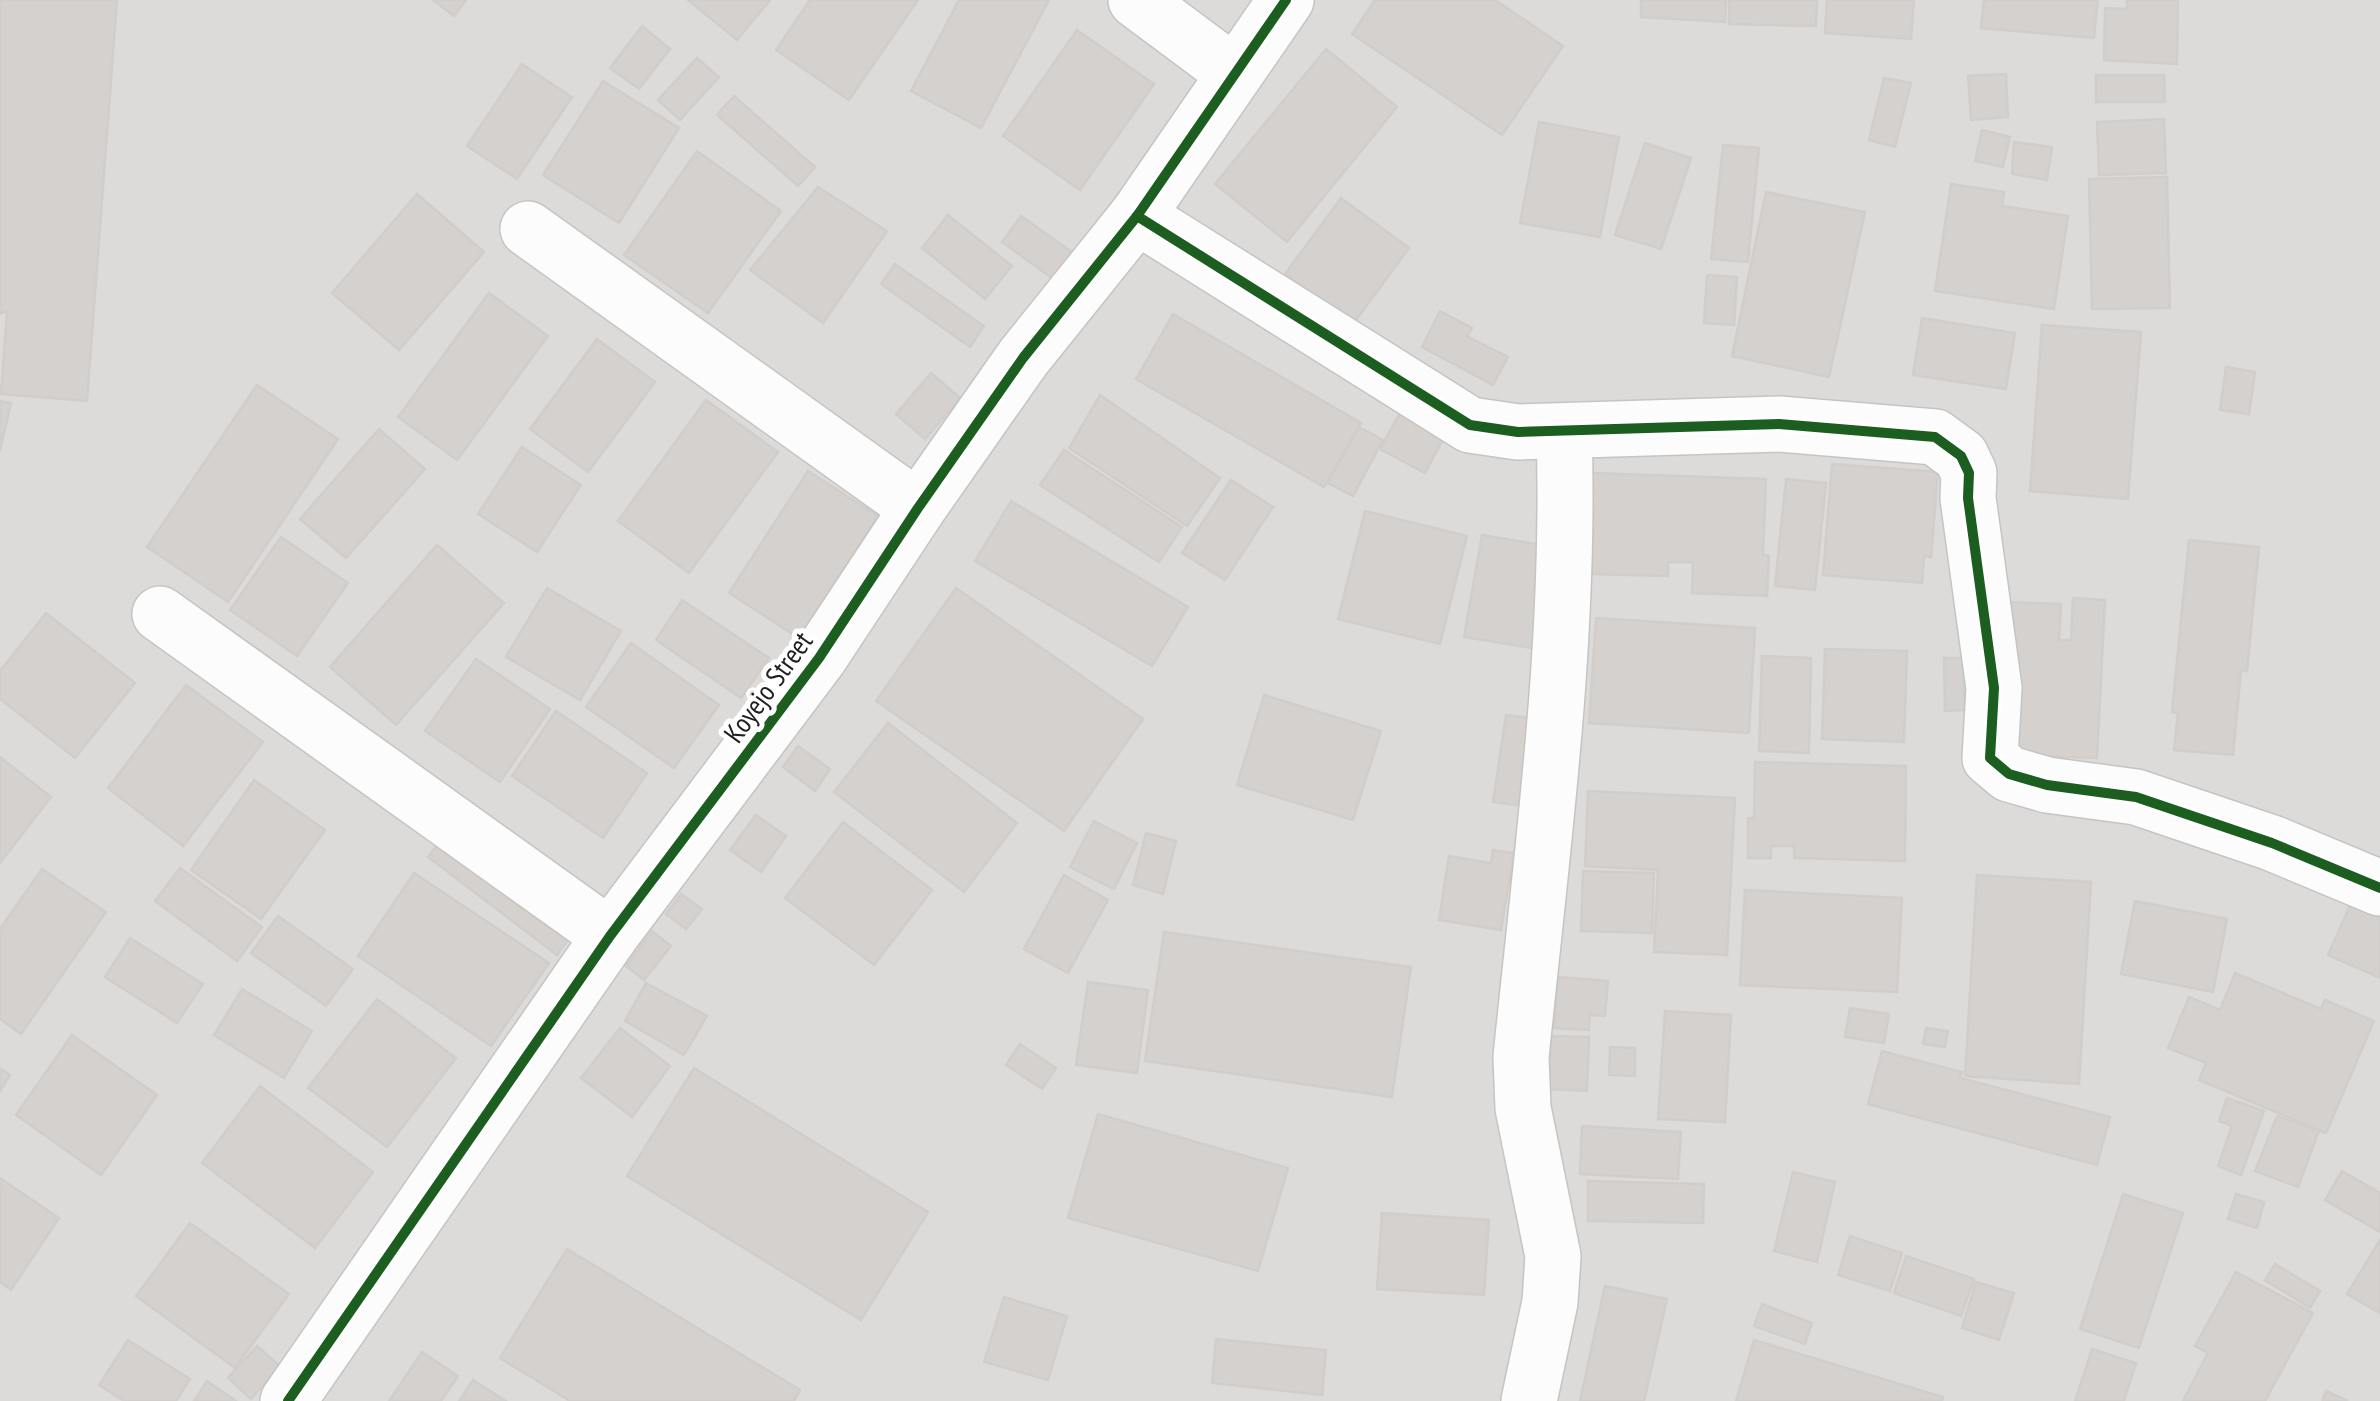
<svg xmlns="http://www.w3.org/2000/svg" width="2380" height="1401" font-family="'PT Sans Narrow',sans-serif">
<style>
.residential{fill:#dddbda}
.building{fill:#d5d1cf;stroke:#d1cdca;stroke-width:2.5}
.lines{fill:none;stroke-linecap:round;stroke-linejoin:round}
.minor-casing{stroke:#c5c4c3;stroke-width:58}
.minor{stroke:#fcfcfc;stroke-width:55}
.cycleway-casing{stroke:#fff;stroke-width:16}
.cycleway{stroke:#1b5e20;stroke-width:10}
.labels{text-anchor:middle;stroke-width:10;stroke-linejoin:round;paint-order:stroke}
.street-label{font-size:28px;fill:#202020;stroke:#fff}
</style>
<rect width="100%" height="100%" fill="#eeebe8"/>
<rect class="residential" x="0" y="0" width="2380" height="1401"/>
<g class="building">
<polygon points="0,0 117,0 87,401 1,394 7,311 0,314"/>
<polygon points="433,0 466,0 454,16"/>
<polygon points="688,0 770,0 737,40"/>
<polygon points="810,0 918,0 849,100 776,50"/>
<polygon points="959,0 1049,0 981,128 911,91"/>
<polygon points="1375,0 1495,0 1563,46 1502,135 1352,34"/>
<polygon points="1641,0 1726,0 1725,22 1641,17"/>
<polygon points="1729,0 1817,0 1816,26 1729,24"/>
<polygon points="1827,0 1914,0 1911,39 1825,33"/>
<polygon points="1984,0 2098,0 2094,38 1981,28"/>
<polygon points="2127,0 2178,0 2177,64 2104,60 2105,8 2127,9"/>
<polygon points="642,26 670,49 639,89 610,68"/>
<polygon points="1077,30 1154,84 1080,190 1003,136"/>
<polygon points="1326,49 1397,107 1287,242 1215,184"/>
<polygon points="697,58 719,77 680,120 658,100"/>
<polygon points="522,64 572,97 517,179 467,146"/>
<polygon points="2006,74 2008,117 1971,120 1968,76"/>
<polygon points="2096,75 2164,75 2165,102 2096,102"/>
<polygon points="1884,78 1911,83 1895,147 1869,140"/>
<polygon points="603,81 679,128 619,223 543,175"/>
<polygon points="734,96 815,167 798,186 717,115"/>
<polygon points="2164,119 2166,173 2099,175 2097,122"/>
<polygon points="1539,122 1619,137 1600,237 1520,223"/>
<polygon points="1982,130 2010,137 2003,167 1975,161"/>
<polygon points="2014,142 2052,147 2047,180 2012,174"/>
<polygon points="1645,143 1691,158 1661,249 1615,235"/>
<polygon points="1723,145 1759,148 1748,262 1711,259"/>
<polygon points="697,151 781,211 708,313 624,255"/>
<polygon points="2167,177 2170,308 2092,309 2089,179"/>
<polygon points="1951,184 2004,192 2002,206 2068,216 2054,309 1935,291"/>
<polygon points="818,187 887,231 823,323 750,270"/>
<polygon points="1766,192 1865,212 1829,377 1732,356"/>
<polygon points="417,194 484,252 399,350 332,293"/>
<polygon points="1341,198 1409,248 1353,324 1285,274"/>
<polygon points="948,215 1012,266 985,299 922,248"/>
<polygon points="1021,216 1075,254 1056,281 1002,242"/>
<polygon points="895,264 984,326 970,347 881,284"/>
<polygon points="1707,275 1737,277 1734,325 1704,323"/>
<polygon points="489,293 548,336 457,460 398,417"/>
<polygon points="1440,311 1472,328 1467,336 1508,357 1493,385 1422,347"/>
<polygon points="1173,314 1361,423 1324,487 1136,379"/>
<polygon points="1922,318 2015,333 2006,389 1913,375"/>
<polygon points="2042,325 2141,332 2128,499 2030,491"/>
<polygon points="597,339 655,382 588,472 530,429"/>
<polygon points="2226,367 2255,372 2249,414 2220,410"/>
<polygon points="931,373 960,398 925,439 896,414"/>
<polygon points="257,385 338,439 228,602 147,547"/>
<polygon points="1100,395 1220,478 1187,526 1069,448"/>
<polygon points="706,400 778,452 689,573 618,521"/>
<polygon points="0,401 11,403 0,451"/>
<polygon points="1405,404 1449,428 1425,473 1380,449"/>
<polygon points="1359,427 1383,440 1353,496 1328,483"/>
<polygon points="379,429 425,469 346,558 300,519"/>
<polygon points="522,447 581,485 537,552 478,514"/>
<polygon points="1064,450 1182,527 1159,562 1040,485"/>
<polygon points="1832,464 1938,472 1931,557 1924,556 1922,583 1823,575"/>
<polygon points="808,471 878,516 799,638 729,593"/>
<polygon points="1592,473 1766,479 1763,555 1769,556 1767,596 1692,593 1693,562 1668,562 1668,576 1589,574"/>
<polygon points="1786,479 1826,483 1815,590 1775,586"/>
<polygon points="1231,480 1273,507 1225,580 1182,553"/>
<polygon points="1011,501 1188,607 1152,666 975,561"/>
<polygon points="1365,511 1467,536 1440,644 1338,619"/>
<polygon points="1482,535 1555,547 1538,649 1464,637"/>
<polygon points="281,537 348,583 297,656 230,610"/>
<polygon points="2189,540 2259,547 2247,671 2241,670 2233,755 2174,750 2178,713 2172,712"/>
<polygon points="437,545 504,603 396,725 330,667"/>
<polygon points="547,588 621,631 580,700 506,657"/>
<polygon points="956,588 1143,719 1064,831 876,701"/>
<polygon points="2073,598 2105,600 2097,758 2010,755 2008,602 2061,604 2059,640 2071,640"/>
<polygon points="682,600 769,658 741,698 656,640"/>
<polygon points="46,613 135,683 75,758 0,699 0,671"/>
<polygon points="1596,618 1755,628 1749,733 1589,723"/>
<polygon points="631,643 719,705 674,768 586,707"/>
<polygon points="1825,649 1907,651 1904,742 1822,739"/>
<polygon points="1762,656 1811,658 1809,753 1759,751"/>
<polygon points="1944,658 1963,658 1965,710 1945,711"/>
<polygon points="476,659 550,709 500,782 425,731"/>
<polygon points="186,685 263,742 183,846 108,788"/>
<polygon points="1264,695 1381,731 1353,820 1237,785"/>
<polygon points="556,711 647,773 603,838 512,776"/>
<polygon points="1506,715 1545,720 1532,807 1493,802"/>
<polygon points="888,723 1017,823 964,892 834,792"/>
<polygon points="798,746 830,769 815,791 783,767"/>
<polygon points="0,757 51,797 0,863"/>
<polygon points="1755,762 1906,766 1905,861 1794,858 1794,846 1771,846 1771,858 1748,858 1748,818 1754,818"/>
<polygon points="254,780 325,830 261,919 191,870"/>
<polygon points="1588,791 1735,798 1727,955 1654,952 1658,870 1585,866"/>
<polygon points="756,815 786,836 761,872 730,850"/>
<polygon points="1094,821 1137,843 1114,889 1070,867"/>
<polygon points="843,822 932,890 874,965 785,898"/>
<polygon points="448,831 577,927 557,955 428,857"/>
<polygon points="1146,833 1176,841 1163,894 1133,885"/>
<polygon points="1493,850 1514,853 1501,930 1439,920 1449,856 1491,863"/>
<polygon points="180,868 262,927 237,961 155,901"/>
<polygon points="42,869 106,912 21,1034 0,1019 0,929"/>
<polygon points="1583,871 1654,873 1652,933 1581,931"/>
<polygon points="414,873 549,963 491,1046 358,956"/>
<polygon points="1064,875 1108,900 1068,973 1024,949"/>
<polygon points="1977,875 2091,882 2079,1084 1965,1076"/>
<polygon points="1745,890 1902,898 1897,992 1740,985"/>
<polygon points="2356,892 2380,902 2380,978 2328,955"/>
<polygon points="681,894 702,909 686,929 666,914"/>
<polygon points="2135,901 2227,919 2213,992 2121,974"/>
<polygon points="278,916 353,969 326,1006 251,953"/>
<polygon points="652,931 671,946 644,980 626,966"/>
<polygon points="1164,932 1411,967 1392,1097 1145,1061"/>
<polygon points="130,938 203,984 177,1023 105,977"/>
<polygon points="2235,973 2321,1009 2325,1000 2374,1021 2326,1133 2199,1080 2206,1063 2168,1048 2189,997 2220,1010"/>
<polygon points="1558,977 1608,981 1605,1016 1590,1015 1589,1030 1554,1028"/>
<polygon points="1088,982 1148,990 1137,1073 1076,1065"/>
<polygon points="646,983 707,1016 684,1055 625,1021"/>
<polygon points="242,989 312,1031 284,1078 214,1035"/>
<polygon points="377,999 456,1058 387,1147 308,1088"/>
<polygon points="1850,1008 1889,1014 1884,1043 1845,1037"/>
<polygon points="1665,1011 1731,1015 1725,1122 1658,1119"/>
<polygon points="620,1028 670,1066 632,1117 581,1078"/>
<polygon points="1926,1028 1948,1031 1945,1047 1923,1044"/>
<polygon points="72,1035 157,1095 101,1175 16,1115"/>
<polygon points="1551,1036 1589,1037 1587,1091 1548,1089"/>
<polygon points="1020,1044 1056,1068 1042,1089 1006,1065"/>
<polygon points="1610,1047 1635,1048 1635,1076 1609,1075"/>
<polygon points="1882,1051 1962,1072 1960,1078 2110,1117 2097,1165 1868,1104"/>
<polygon points="0,1068 10,1075 0,1091"/>
<polygon points="694,1068 928,1212 861,1320 627,1176"/>
<polygon points="260,1086 373,1172 315,1248 202,1163"/>
<polygon points="2227,1098 2264,1111 2241,1175 2218,1166 2232,1126 2219,1121"/>
<polygon points="1098,1114 1288,1168 1258,1271 1068,1218"/>
<polygon points="2277,1116 2319,1131 2298,1187 2255,1171"/>
<polygon points="1582,1126 1681,1132 1678,1179 1580,1174"/>
<polygon points="2342,1171 2380,1193 2380,1232 2325,1200"/>
<polygon points="1793,1172 1835,1182 1817,1262 1774,1251"/>
<polygon points="0,1178 59,1218 11,1290 0,1282"/>
<polygon points="1588,1181 1704,1184 1703,1223 1588,1221"/>
<polygon points="2123,1194 2183,1213 2139,1348 2080,1329"/>
<polygon points="2236,1194 2264,1202 2257,1228 2228,1219"/>
<polygon points="1382,1213 1489,1220 1484,1295 1377,1289"/>
<polygon points="190,1223 289,1294 235,1368 136,1296"/>
<polygon points="1850,1236 1902,1253 1890,1291 1838,1275"/>
<polygon points="2380,1240 2380,1313 2347,1294"/>
<polygon points="567,1249 800,1390 794,1401 570,1401 500,1358"/>
<polygon points="1906,1256 1974,1279 1961,1316 1894,1293"/>
<polygon points="2275,1264 2320,1291 2310,1308 2265,1280"/>
<polygon points="2236,1272 2313,1313 2265,1401 2183,1401 2208,1353 2195,1346"/>
<polygon points="1976,1282 2014,1293 1999,1340 1962,1328"/>
<polygon points="1605,1286 1667,1299 1644,1401 1580,1401"/>
<polygon points="1004,1297 1067,1316 1048,1380 984,1362"/>
<polygon points="1762,1304 1812,1323 1805,1344 1754,1326"/>
<polygon points="1216,1339 1326,1350 1322,1395 1212,1383"/>
<polygon points="128,1340 190,1379 176,1401 124,1401 99,1385"/>
<polygon points="1754,1340 1943,1397 1942,1401 1736,1401"/>
<polygon points="257,1346 280,1366 251,1399 228,1378"/>
<polygon points="2092,1349 2136,1363 2124,1401 2075,1401"/>
<polygon points="422,1352 458,1376 441,1401 389,1401"/>
<polygon points="473,1380 506,1401 459,1401"/>
<polygon points="207,1381 236,1401 194,1401"/>
<polygon points="2326,1391 2348,1401 2322,1401"/>
</g>
<g class="lines">
<defs>
<g id="minor">
<polyline points="1136,0 1234,73"/>
<polyline points="1137,216 1470,425 1518,432 1779,424 1935,437 1961,456 1969,473 1968,498 1994,688 1990,758 2009,774 2047,785 2136,797 2272,843 2380,888"/>
<polyline points="528,229 918,508"/>
<polyline points="160,614 610,936"/>
<polyline points="288,1401 610,936 819,658 918,508 1023,358 1137,216 1286,0"/>
<path d="M1529 1401 1550 1302 1553 1256 1523 1108 1521 1057C1542 850 1571 640 1564 431"/>
</g>
</defs>
<use href="#minor" class="minor-casing"/>
<use href="#minor" class="minor"/>
<defs>
<g id="cycleway">
<polyline points="1137,216 1470,425 1518,432 1779,424 1935,437 1961,456 1969,473 1968,498 1994,688 1990,758 2009,774 2047,785 2136,797 2272,843 2380,888"/>
<polyline points="288,1401 610,936 819,658 918,508 1023,358 1137,216 1286,0"/>
</g>
</defs>
<use href="#cycleway" class="cycleway-casing"/>
<use href="#cycleway" class="cycleway"/>
</g>
<g class="labels">
<g class="street-label">
<text transform="translate(768 687) rotate(-54)" y="10">Koyejo Street</text>
</g>
</g>
</svg>
